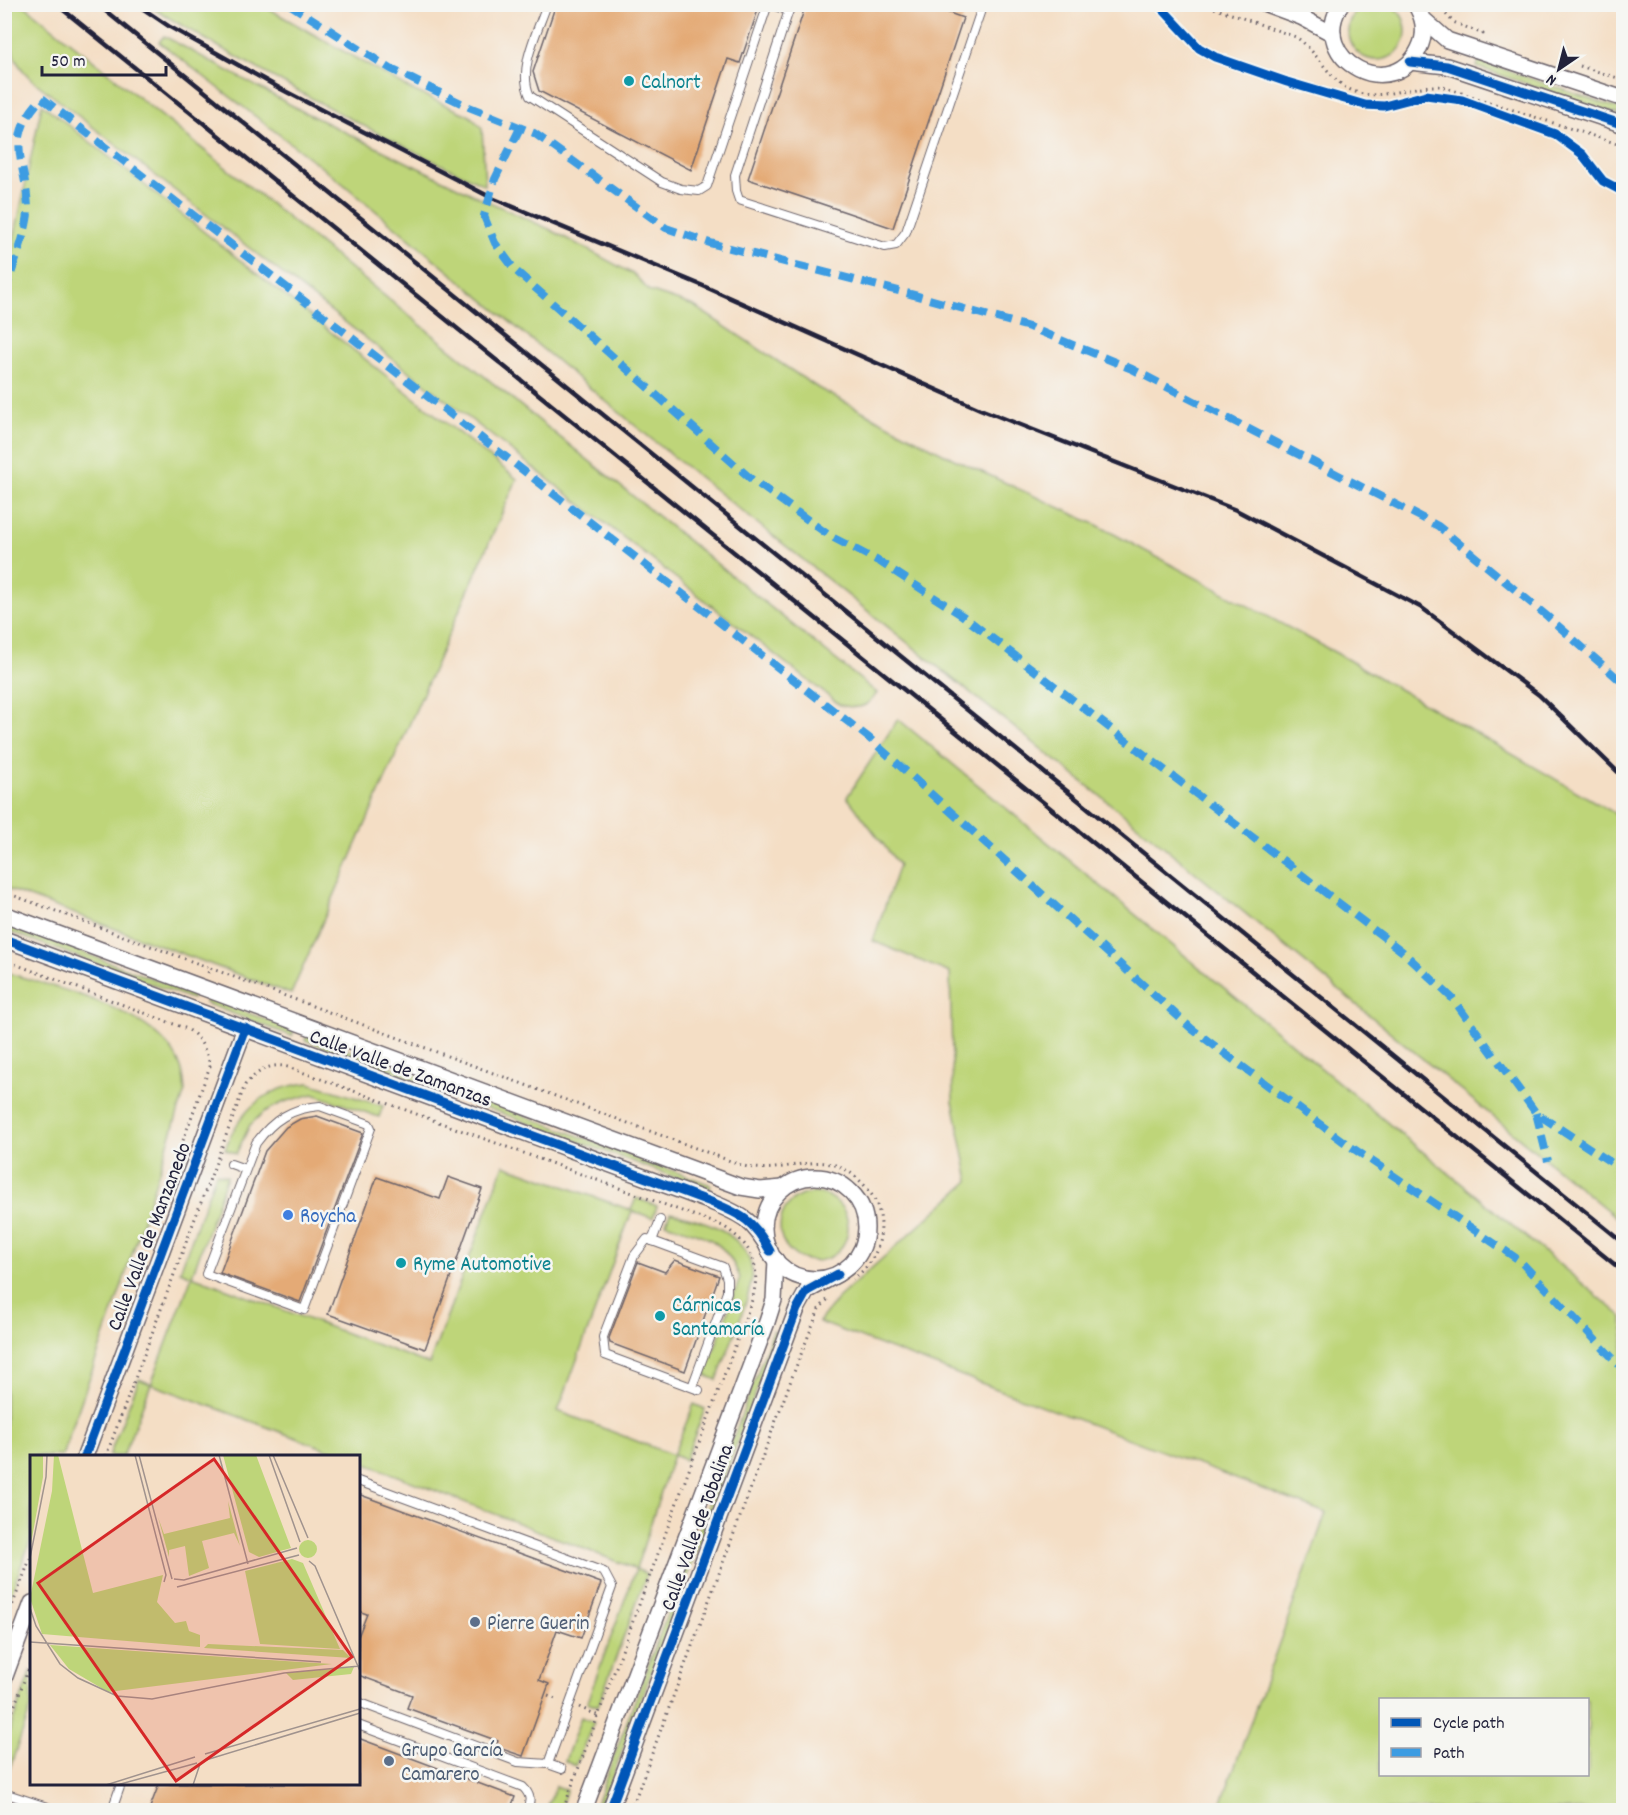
<svg xmlns="http://www.w3.org/2000/svg" width="1628" height="1815" font-family="Dekko,sans-serif">
<style>
.green{fill:#bed579;stroke:#707c5a;stroke-width:1.5;fill-rule:evenodd}
.building{fill:#e4aa76}
.lines{fill:none;stroke-linecap:round;stroke-linejoin:round}
.lane-casing{stroke:#6c646b;stroke-width:10}
.street-casing{stroke:#6c646b;stroke-width:18}
.path{stroke:#6c646b;stroke-width:3;stroke-dasharray:1.5 4.5;stroke-linecap:butt}
.lane{stroke:#fff;stroke-width:8}
.street{stroke:#fff;stroke-width:15}
.rail{stroke:#22223b;stroke-width:4.5}
.quiet{stroke:#3c9ce2;stroke-width:8;stroke-dasharray:15 8;stroke-linecap:butt}
.cycleway-casing{stroke:#f6f6f2;stroke-width:13}
.cycleway{stroke:#0057b8;stroke-width:9}
.culture-dot{fill:#0f9aa8;stroke:#f6f6f2;stroke-width:2}
.shop-dot{fill:#3f7fe0;stroke:#f6f6f2;stroke-width:2}
.service-dot{fill:#5c6f8a;stroke:#f6f6f2;stroke-width:2}
.labels{text-anchor:middle;stroke-width:5;stroke-linejoin:round;paint-order:stroke}
.culture-label{font-size:21px;fill:#0d838f;stroke:#f6f6f2;text-anchor:start}
.street-label{font-size:21px;fill:#22223b;stroke:#f6f6f2}
.shop-label{font-size:21px;fill:#366cbe;stroke:#f6f6f2;text-anchor:start}
.service-label{font-size:21px;fill:#4e5e75;stroke:#f6f6f2;text-anchor:start}
.inset-road{fill:none;stroke:#a0938e;stroke-width:1.5}
.view{fill:#d62828;fill-opacity:0.15;stroke:#d62828;stroke-width:3}
.inset-edge{fill:none;stroke:#22223b;stroke-width:3}
</style>
<rect width="100%" height="100%" fill="#f6f6f2"/>
<filter id="ink" filterUnits="userSpaceOnUse"><feTurbulence type="fractalNoise" baseFrequency=".0167" numOctaves="2"/><feDisplacementMap in="SourceGraphic" scale="12" xChannelSelector="R" yChannelSelector="G"/><feConvolveMatrix kernelMatrix="1 2 1 2 8 2 1 2 1" color-interpolation-filters="sRGB"/></filter>
<filter id="wash" filterUnits="userSpaceOnUse"><feTurbulence type="fractalNoise" baseFrequency=".008" numOctaves="4" result="noise"/><feDisplacementMap in="SourceGraphic" scale="24" xChannelSelector="R" yChannelSelector="G"/><feGaussianBlur stdDeviation="1.35" result="paint"/><feColorMatrix in="noise" values="0 0 0 0 0 0 0 0 0 0 0 0 0 0 0 0 0 1.4 0 .05"/><feComposite in="paint" operator="in"/></filter>
<g filter="url(#wash)">
<rect width="100%" height="100%" fill="#f4dec5"/>
<g class="green">
<circle cx="1377" cy="31" r="29"/>
<path d="M13 5H24L877 693C866 709 858 709 840 705L32 80C7 57 8 38 13 5Z"/>
<path d="M147 5H262L410 89 470 116 482 128 485 185C369 132 257 70 147 5Z"/>
<polygon points="164,36 302,111 474,195 549,229 635,275 649,291 694,306 818,388 954,459 1097,525 1338,654 1623,818 1623,1223 1152,837 655,442 342,183 159,42"/>
<polygon points="1479,61 1623,110 1623,116 1477,67"/>
<polygon points="42,104 517,479 291,994 5,888 4,287"/>
<path d="M898 719 1623 1317V1810H1219L1326 1513 819 1322 837 1299 969 1181 953 1101 950 973 873 941 899 865 847 797ZM1380 1700H1588V1774H1380Z"/>
<polygon points="5,923 193,994 192,999 5,930"/>
<path d="M5 972C57 989 162 1010 181 1068 184 1075 184 1083 185 1091L120 1291 62 1456H32L31 1539 5 1610Z"/>
<polygon points="207,998 294,1030 292,1036 205,1003"/>
<polygon points="307,1035 711,1185 709,1190 305,1040"/>
<path d="M309 1083 383 1106 379 1117 313 1094 284 1102 264 1112 250 1125 236 1154 225 1149C240 1109 266 1087 309 1083Z"/>
<polygon points="504,1165 631,1210 636,1198 657,1206 653,1218 632,1211 558,1411 673,1455 694,1404 705,1409 685,1460 673,1455 636,1569 647,1574 598,1706 587,1702 636,1569 359,1461 358,1456 345,1456 151,1384 123,1456 109,1456 139,1379 151,1384 192,1276 180,1271 216,1173 227,1176 192,1276 429,1364"/>
<circle cx="814" cy="1227" r="34"/>
<path d="M670 1212C687 1217 707 1221 722 1230 738 1240 752 1255 752 1274 752 1296 725 1356 717 1380L705 1375 740 1278C724 1236 704 1237 666 1223Z"/>
<polygon points="773,1331 778,1333 600,1810 594,1810"/>
<polygon points="31,1670 31,1708 5,1781 5,1744"/>
<polygon points="581,1717 594,1722 575,1766 565,1761"/>
<polygon points="556,1786 567,1790 559,1810 546,1810"/>
</g>
<g id="blocks">
<g class="building">
<polygon points="556,4 760,4 740,63 728,59 691,170 539,91 533,72"/>
<polygon points="806,4 925,4 963,18 893,228 748,179"/>
<polygon points="317,1116 363,1133 300,1302 220,1273 265,1151 286,1127 300,1119"/>
<polygon points="377,1177 440,1199 448,1177 482,1189 425,1349 328,1314"/>
<polygon points="675,1260 719,1276 685,1371 610,1343 609,1338 638,1262 665,1272"/>
<polygon points="358,1494 601,1583 581,1638 557,1630 539,1680 549,1684 523,1756 496,1747 498,1741 407,1708 412,1695 358,1675 358,1637 367,1614 358,1611"/>
<polygon points="358,1738 515,1797 510,1810 149,1810 159,1784 358,1784"/>
</g>
</g>
</g>
<g filter="url(#ink)">
<use href="#blocks" fill-opacity="0" stroke="#6c646b" stroke-width="1.5"/>
<g class="lines">
<defs>
<g id="lane">
<path d="M547 4C538 31 517 69 530 96L662 182 681 189 699 191 707 186 768 4"/>
<polyline points="770,4 789,11"/>
<polyline points="791,4 735,175 736,191 739,200 885,247 896,245 906,232 983,4"/>
<path d="M320 1106 369 1124 371 1128 304 1310 206 1274 256 1143C273 1120 291 1108 320 1106Z"/>
<polyline points="231,1164 245,1169"/>
<polyline points="652,1241 660,1220"/>
<polyline points="692,1387 727,1292 727,1279 723,1267 647,1239 634,1256 603,1337 605,1355 699,1390"/>
<polyline points="358,1481 604,1572 612,1587 548,1764 518,1762 358,1702"/>
<path d="M358 1725 523 1787C531 1795 531 1801 527 1810"/>
<polyline points="548,1764 562,1769"/>
<polyline points="4,1793 56,1810"/>
<polyline points="112,1810 121,1784"/>
</g>
<g id="street">
<polyline points="1266,4 1301,17 1333,34"/>
<path d="M1341 4C1305 61 1397 107 1421 44 1426 31 1423 16 1415 4"/>
<polyline points="1422,18 1447,40 1624,99"/>
<polyline points="1410,62 1447,66 1624,125"/>
<polyline points="4,914 741,1187 760,1190 783,1188"/>
<path d="M4 939 711 1202C743 1215 754 1221 770 1251"/>
<circle cx="815" cy="1228" r="51"/>
<polyline points="85,1456 245,1028"/>
<polyline points="4,1679 32,1603"/>
<polyline points="584,1810 767,1322 774,1300 776,1260"/>
<polyline points="610,1810 797,1309 807,1291 838,1274"/>
</g>
</defs>
<use href="#lane" class="lane-casing"/>
<use href="#street" class="street-casing"/>
<g class="path">
<path d="M1203 4 1296 37C1315 50 1324 70 1341 84 1372 108 1407 84 1440 86L1624 146"/>
<polyline points="1442,4 1442,10 1453,22 1483,34 1482,36"/>
<polyline points="1580,66 1624,80"/>
<polyline points="4,892 210,968"/>
<path d="M4 960 187 1029C199 1035 208 1053 210 1066L160 1204"/>
<path d="M208 973 210 968 744 1166C792 1178 824 1140 865 1186 875 1197 880 1209 881 1224 881 1248 872 1265 853 1279"/>
<path d="M106 1456 245 1085C257 1072 269 1062 288 1067L723 1226C752 1245 762 1265 752 1300L563 1810"/>
<polyline points="4,1627 32,1554"/>
<polyline points="548,1696 558,1700"/>
<polyline points="579,1707 599,1716"/>
<polyline points="4,1733 32,1660"/>
<polyline points="631,1810 794,1372 819,1309 829,1298"/>
</g>
<use href="#lane" class="lane"/>
<use href="#street" class="street"/>
<g class="rail">
<polyline points="56,4 1624,1272"/>
<polyline points="97,4 1624,1243"/>
<polyline points="136,4 170,27 281,89 492,198 701,285 980,409 1236,510 1422,608 1539,695 1624,778"/>
</g>
<g class="quiet">
<polyline points="289,4 391,69 469,107 534,133 666,228 710,243 914,295 1029,327 1132,369 1438,526 1547,616 1624,684"/>
<polyline points="520,128 495,179 484,216 495,243 515,270 750,478 830,536 880,562 963,616 1403,952 1453,999 1536,1113 1612,1163"/>
<path d="M4 294C10 276 29 226 28 210 27 161 2 140 42 98L869 738 1192 1029 1348 1145 1519 1260 1624 1370"/>
<polyline points="1536,1113 1548,1161"/>
</g>
<defs>
<g id="cycleway">
<polyline points="1158,4 1199,48 1215,57 1287,82 1365,105 1384,106 1426,95 1462,100 1555,134 1582,154 1603,181 1624,192"/>
<polyline points="1410,62 1447,66 1624,125"/>
<path d="M4 939 711 1202C743 1215 754 1221 770 1251"/>
<polyline points="85,1456 245,1028"/>
<polyline points="610,1810 797,1309 807,1291 838,1274"/>
</g>
</defs>
<use href="#cycleway" class="cycleway-casing"/>
<use href="#cycleway" class="cycleway"/>
</g>
</g>
<g class="culture-dot">
<circle cx="629" cy="81" r="6"/>
<circle cx="401" cy="1263" r="6"/>
<circle cx="660" cy="1316" r="6"/>
</g>
<circle class="shop-dot" cx="288" cy="1215" r="6"/>
<g class="service-dot">
<circle cx="475" cy="1622" r="6"/>
<circle cx="389" cy="1761" r="6"/>
</g>
<g class="labels">
<g class="culture-label">
<text x="641" y="88">Calnort</text>
<text x="413" y="1270">Ryme Automotive</text>
<text x="672" y="1311">Cárnicas<tspan x="672" dy="24">Santamaría</tspan></text>
</g>
<g class="street-label">
<text transform="translate(401 1067) rotate(20)" y="7">Calle Valle de Zamanzas</text>
<text transform="translate(148 1236) rotate(-69)" y="7">Calle Valle de Manzanedo</text>
<text transform="translate(696 1527) rotate(-70)" y="7">Calle Valle de Tobalina</text>
</g>
<g class="shop-label">
<text x="300" y="1222">Roycha</text>
</g>
<g class="service-label">
<text x="487" y="1629">Pierre Guerin</text>
<text x="401" y="1756">Grupo García<tspan x="401" dy="24">Camarero</tspan></text>
</g>
</g>
<g transform="translate(30 1455)">
<rect width="330" height="330" fill="#f4dec5"/>
<path d="M0 0H13V22L0 94ZM24 0H28L63 138 133 120 127 147 145 168 156 166 159 176 170 180V192L12 179 0 143 22 36ZM193 0H226L261 93 229 102 219 97ZM198 46 210 91 204 78 172 86 179 113 159 121 155 91 139 95V102L128 62 134 79 200 63ZM269 94a9 9 0 1 1 18 0a9 9 0 1 1-18 0ZM262 104 273 108 310 194 230 189 215 116ZM178 189 313 195 321 203 174 193ZM20 190 134 198 302 209 78 237 39 214ZM324 212 321 219 263 225 256 218Z" fill="#bed579"/>
<path class="inset-road" d="M105 0 136 120 134 127M109 0 142 124M189 0 218 109M239 0 270 87M243 0 278 83M0 103 16 22 17 0M279 106 285 111 330 216M144 124 154 125 267 93M147 132 269 100M0 153 6 171 30 209 48 223 87 241 122 244 254 218 330 211M0 187 291 207M175 299 330 254M176 305 330 258M76 330 165 302M87 330 167 308M163 330 170 309"/>
<path class="view" d="M184 4 322 202 146 326 8 128Z"/>
<rect width="330" height="330" class="inset-edge"/>
</g>
<rect width="1628" height="1815" fill="none" stroke="#f6f6f2" stroke-width="24"/>
<rect x="1379" y="1698" width="210" height="78" fill="#f6f6f2" stroke="#a1a1a9" stroke-width="1.5"/>
<rect x="1391" y="1718" width="30" height="9" fill="#0057b8" stroke="#a1a1a9" stroke-width="1.5"/>
<text x="1433" y="1728" font-size="18" fill="#22223b">Cycle path</text>
<rect x="1391" y="1748" width="30" height="9" fill="#3c9ce2" stroke="#a1a1a9" stroke-width="1.5"/>
<text x="1433" y="1758" font-size="18" fill="#22223b">Path</text>
<g transform="translate(1559 69) rotate(215)" stroke="#f6f6f2" stroke-width="4.5" paint-order="stroke">
<path d="M0-4.5L10 22L0 15L-10 22Z" fill="#22223b"/>
<text y="-9" font-size="16" font-weight="bold" text-anchor="middle" fill="#22223b">N</text>
</g>
<path d="M42 66v9h124v-9" fill="none" stroke="#22223b" stroke-width="3"/>
<text x="51" y="66" font-size="18" fill="#22223b" stroke="#f6f6f2" stroke-width="4.5" paint-order="stroke">50 m</text>
</svg>
